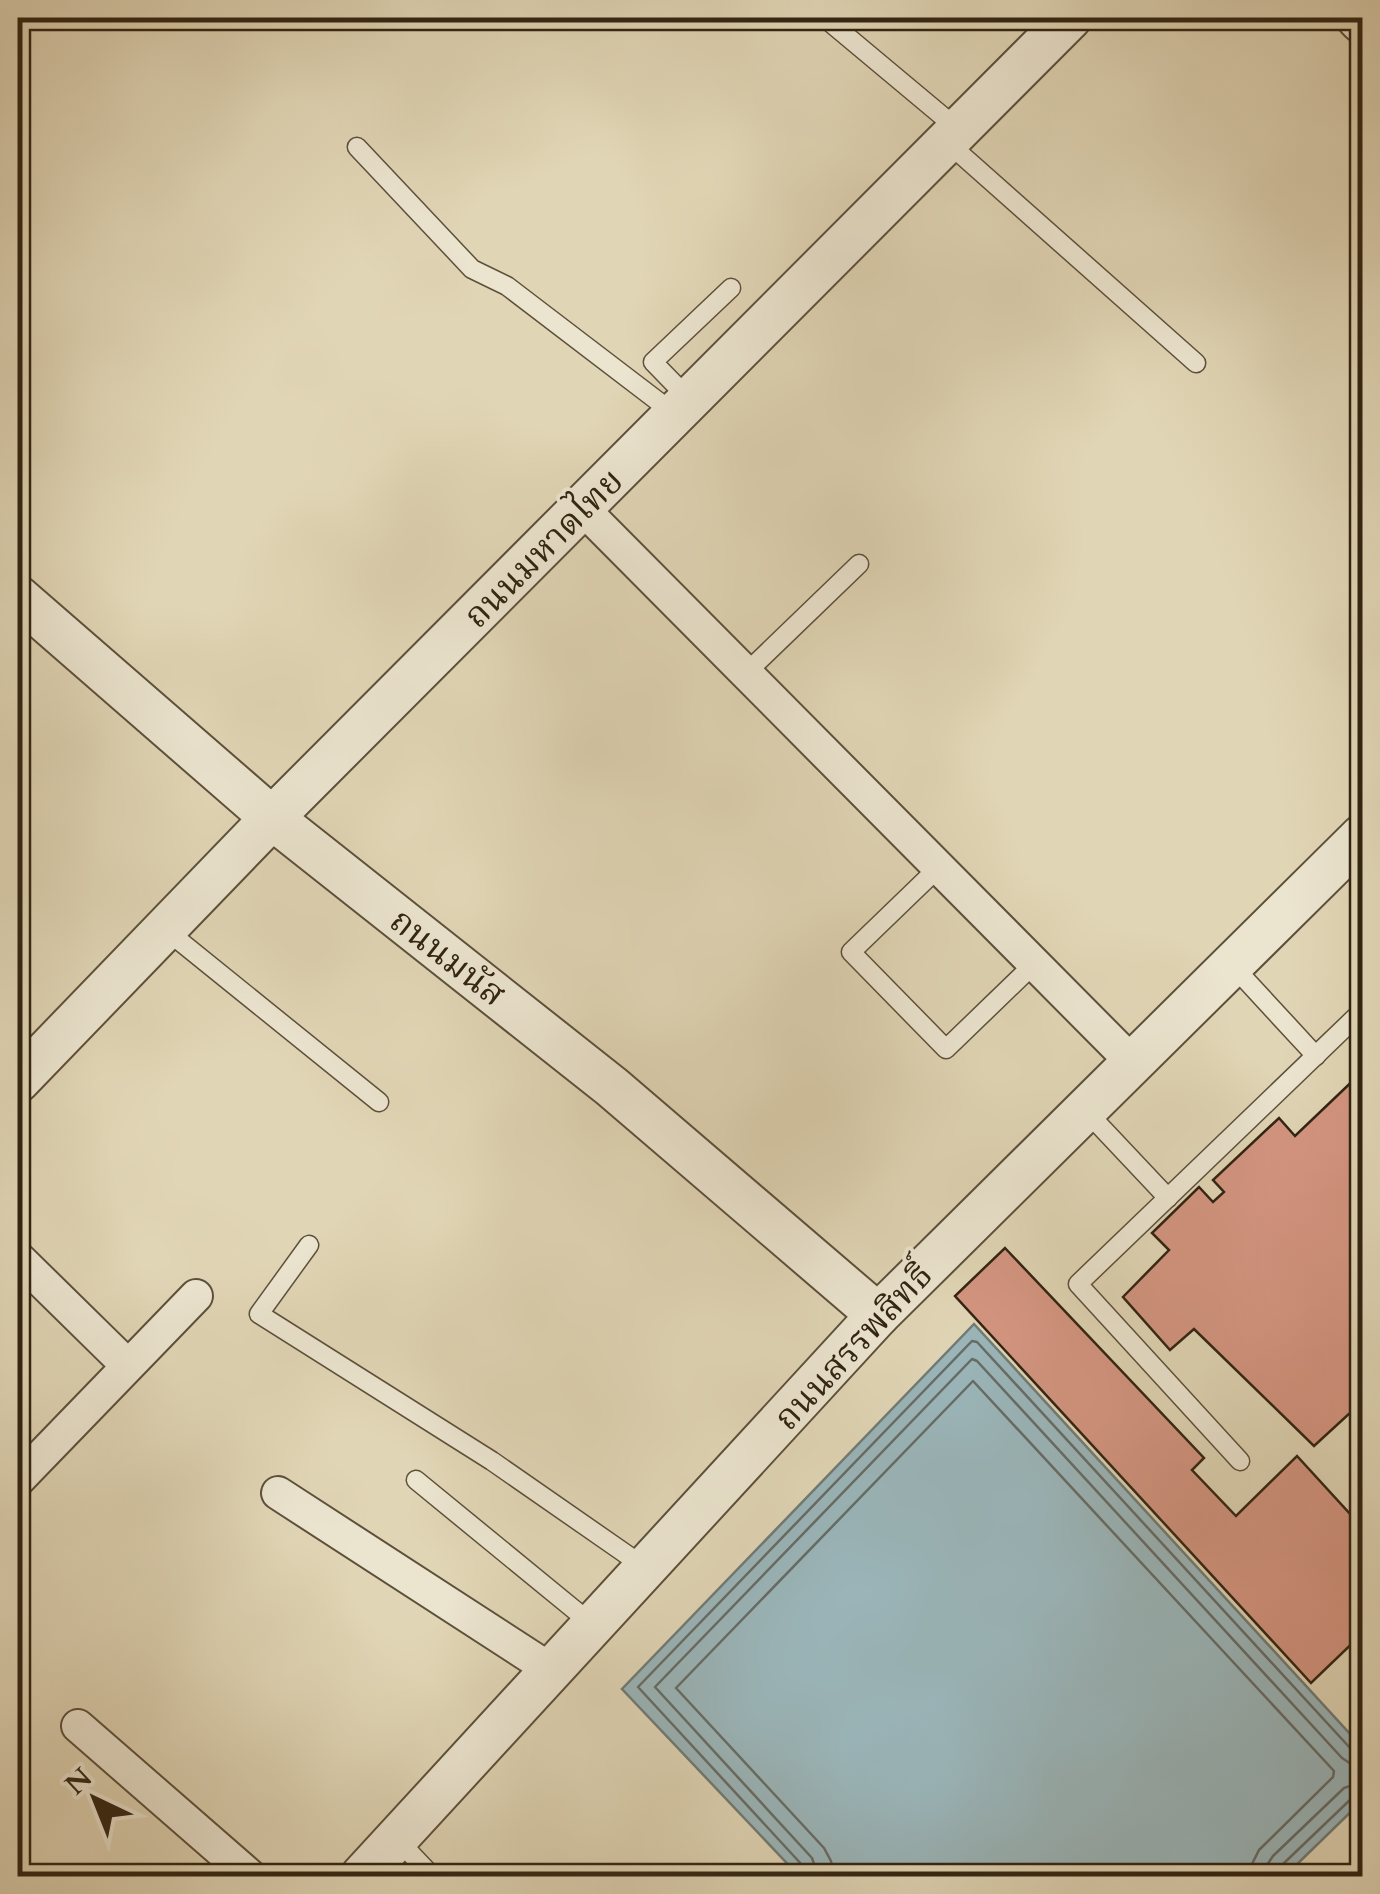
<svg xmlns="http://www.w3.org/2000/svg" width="1380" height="1894" font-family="Cardo,'Noto Serif Thai',serif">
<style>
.water{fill:#9ab5b9;stroke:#707b76;stroke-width:2.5}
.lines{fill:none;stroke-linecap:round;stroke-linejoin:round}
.shore{stroke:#666c66;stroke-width:2.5}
.building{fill:#d49581;stroke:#312412;stroke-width:2.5}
.service-casing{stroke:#5d503b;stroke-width:21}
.minor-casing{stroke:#5d503b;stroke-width:36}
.tertiary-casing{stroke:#5d503b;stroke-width:46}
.service{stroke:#ebe4cf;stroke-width:18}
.minor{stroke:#ebe4cf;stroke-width:32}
.tertiary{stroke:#ebe4cf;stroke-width:42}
.labels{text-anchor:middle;stroke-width:8;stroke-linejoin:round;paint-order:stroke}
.street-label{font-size:35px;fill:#312412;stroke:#ebe4cf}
</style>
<rect width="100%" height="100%" fill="#e0d5b5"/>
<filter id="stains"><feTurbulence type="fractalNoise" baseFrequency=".002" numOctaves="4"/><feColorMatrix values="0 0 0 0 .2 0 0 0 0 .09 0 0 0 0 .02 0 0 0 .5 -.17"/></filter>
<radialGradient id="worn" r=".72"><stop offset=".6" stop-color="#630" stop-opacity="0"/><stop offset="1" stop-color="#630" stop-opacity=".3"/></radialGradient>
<polygon class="water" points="974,1324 1362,1747 1362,1801 1285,1876 799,1876 622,1689"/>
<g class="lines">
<g class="shore">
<polyline points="806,1876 803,1866 638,1687 972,1341 977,1342 1351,1749 1362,1753"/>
<polyline points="818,1876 812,1858 655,1687 972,1359 977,1361 1342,1758 1351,1764 1362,1766"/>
<polyline points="833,1876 831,1861 824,1848 676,1688 973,1381 1334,1771 1333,1777 1259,1850 1252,1864 1251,1876"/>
<polyline points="1266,1876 1267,1865 1273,1856 1344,1788 1362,1782"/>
<polyline points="1278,1876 1282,1865 1352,1798 1362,1795"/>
</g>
</g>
<g class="building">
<polygon points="1362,1072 1362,1402 1314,1446 1194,1329 1170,1350 1123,1297 1169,1250 1152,1233 1199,1187 1213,1202 1224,1192 1213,1180 1279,1118 1295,1136"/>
<polygon points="1005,1248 1204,1458 1192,1470 1236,1516 1297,1456 1362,1527 1362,1634 1311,1683 955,1296"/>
</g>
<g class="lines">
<defs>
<g id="service">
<polyline points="825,18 959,130"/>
<polyline points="947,142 1196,363"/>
<polyline points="357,147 472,269 507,286 676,415"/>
<polyline points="690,400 653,362 731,288"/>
<polyline points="745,674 859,564"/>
<polyline points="938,868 851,952 946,1049 1034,964"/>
<polyline points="166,930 379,1102"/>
<polyline points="1232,965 1316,1056"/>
<polyline points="1086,1111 1168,1198"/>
<polyline points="309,1245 259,1314 492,1461 646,1568"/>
<polyline points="1240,1461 1078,1284 1362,1011"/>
<polyline points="416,1480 593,1625"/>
<polyline points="397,1839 432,1876"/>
</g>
<g id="minor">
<polyline points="583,509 1133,1063"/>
<polyline points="18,1258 127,1365"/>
<polyline points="18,1480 196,1296"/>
<polyline points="278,1493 551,1670"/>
<polyline points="78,1726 250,1876"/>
</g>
<g id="tertiary">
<polyline points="1358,18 1362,22"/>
<polyline points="18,597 272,818 612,1087 878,1315"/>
<polyline points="18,1081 272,818 1070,18"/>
<polyline points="362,1876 878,1315 1362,836"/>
</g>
</defs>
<use href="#service" class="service-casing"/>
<use href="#minor" class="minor-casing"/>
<use href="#tertiary" class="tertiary-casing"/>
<use href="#service" class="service"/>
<use href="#minor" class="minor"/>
<use href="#tertiary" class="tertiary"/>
</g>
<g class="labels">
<g class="street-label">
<text transform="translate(543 548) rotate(-45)" y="12">ถนนมหาดไทย</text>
<text transform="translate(448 957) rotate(38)" y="12">ถนนมนัส</text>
<text transform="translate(853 1346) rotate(-47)" y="12">ถนนสรรพสิทธิ์</text>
</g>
</g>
<rect width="1380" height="1894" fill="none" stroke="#e0d5b5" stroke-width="60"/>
<rect x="20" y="20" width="1340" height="1854" fill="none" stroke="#312412" stroke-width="5"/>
<rect x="30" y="30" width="1320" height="1834" fill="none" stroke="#312412" stroke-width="2.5"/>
<g transform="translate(95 1799) rotate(317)" stroke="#ebe4cf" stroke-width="8" paint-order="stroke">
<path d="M0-8L18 38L0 25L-18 38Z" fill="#312412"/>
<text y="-15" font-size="28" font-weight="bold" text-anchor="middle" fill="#312412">N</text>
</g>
<rect width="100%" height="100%" filter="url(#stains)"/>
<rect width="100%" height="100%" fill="url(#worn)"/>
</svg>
